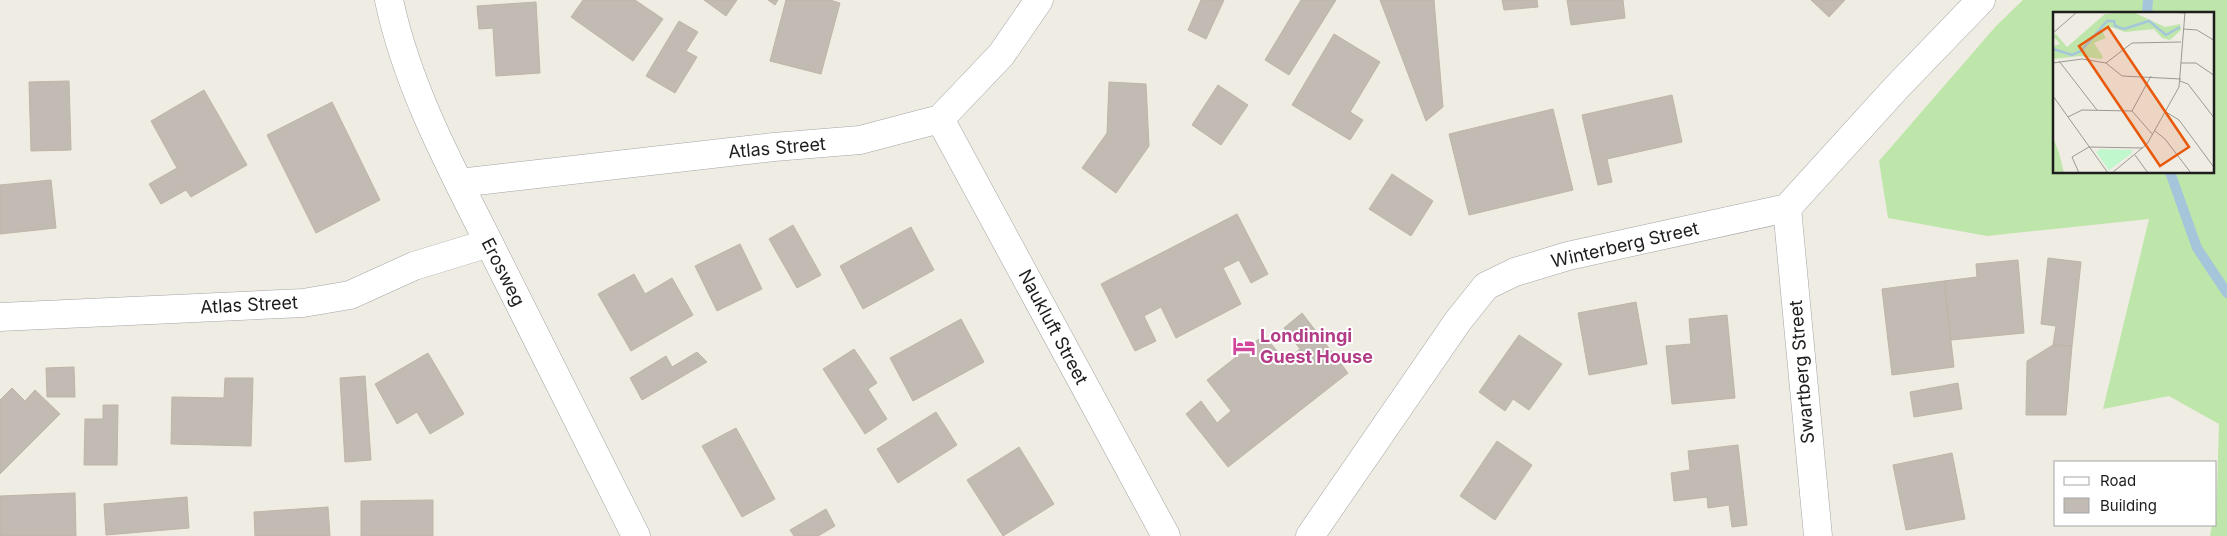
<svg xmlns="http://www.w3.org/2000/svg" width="2227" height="536" font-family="Inter,sans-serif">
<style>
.grass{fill:#bfe6aa;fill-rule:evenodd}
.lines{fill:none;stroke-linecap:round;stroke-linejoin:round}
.stream{stroke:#a5c6da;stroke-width:10}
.building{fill:#c2bbb3;stroke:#bfb5a6}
.minor-casing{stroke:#a4a4a4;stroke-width:29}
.tertiary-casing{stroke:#a4a4a4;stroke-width:29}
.minor{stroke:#fff;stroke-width:28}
.tertiary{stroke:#fff;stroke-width:28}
.labels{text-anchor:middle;stroke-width:4;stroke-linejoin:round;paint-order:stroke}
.street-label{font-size:18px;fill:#1d1d1d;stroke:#fff}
.hotel-label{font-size:18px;font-weight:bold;fill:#b23c85;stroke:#fff;text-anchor:start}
.inset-river{fill:none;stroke:#a5c6da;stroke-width:2.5}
.inset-road{fill:none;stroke:#9a9994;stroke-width:1}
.view{fill:#e8590c;fill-opacity:0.15;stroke:#e8590c;stroke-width:2.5}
.inset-edge{fill:none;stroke:#1d1d1d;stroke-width:2.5}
</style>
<rect width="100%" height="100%" fill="#eeece3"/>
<path class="grass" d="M2023 0H2227V536H2210L2212 525H2216L2219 424 2169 396 2103 409 2149 219 1987 236 1888 218 1879 161 1996 26ZM2054 14H2213V172H2054Z"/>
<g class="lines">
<g class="stream">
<polyline points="2147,14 2148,0"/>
<polyline points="2170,172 2197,248 2227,293"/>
</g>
</g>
<g class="building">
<polygon points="583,0 635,0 663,19 633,61 571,17"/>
<polygon points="704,0 737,0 726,16"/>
<polygon points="768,0 778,0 775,5"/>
<polygon points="786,0 830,0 840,3 821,74 770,61"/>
<polygon points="1201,0 1224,0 1206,39 1188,30"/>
<polygon points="1301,0 1336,0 1289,75 1265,60"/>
<polygon points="1380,0 1434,0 1443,107 1426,121"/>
<polygon points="1502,0 1537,0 1538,7 1504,10"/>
<polygon points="1567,0 1623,0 1625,18 1571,25"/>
<polygon points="1811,0 1845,0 1829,17"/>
<polygon points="536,2 540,73 496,76 493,28 479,29 477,6"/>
<polygon points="679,21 698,32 686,51 697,57 675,93 646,76"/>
<polygon points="1334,34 1380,62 1350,112 1363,120 1350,140 1292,105"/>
<polygon points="69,81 71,150 31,151 29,82"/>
<polygon points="1109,82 1146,84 1149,146 1116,193 1082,168 1107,133"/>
<polygon points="1218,85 1248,105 1221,145 1192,125"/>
<polygon points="204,90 247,165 191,197 186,190 161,204 149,184 177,168 151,121"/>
<polygon points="1672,95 1682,142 1607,159 1612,182 1598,185 1582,115"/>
<polygon points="332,102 380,200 316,233 267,135"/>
<polygon points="1553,109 1573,190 1469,215 1449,134"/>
<polygon points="1392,174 1433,201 1411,236 1369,209"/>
<polygon points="51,180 56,228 0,234 0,185"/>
<polygon points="1237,214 1268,274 1251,283 1239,260 1223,268 1241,304 1176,338 1161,307 1144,316 1156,341 1135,351 1101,284"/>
<polygon points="793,225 821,275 797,288 769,239"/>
<polygon points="911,227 934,270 863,309 840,266"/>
<polygon points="740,244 762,289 717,311 695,266"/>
<polygon points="2048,258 2081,262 2072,346 2053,345 2056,326 2041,324"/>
<polygon points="2018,260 2024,333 1951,340 1944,281 1977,277 1976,264"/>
<polygon points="634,274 645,294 672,278 693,315 631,351 598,294"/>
<polygon points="1944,281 1954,367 1892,375 1882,289"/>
<polygon points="1636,302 1647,364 1589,375 1578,313"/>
<polygon points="1302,313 1348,373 1228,467 1186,414 1201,401 1217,423 1231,411 1207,380 1264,335 1285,361 1300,349 1284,328"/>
<polygon points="1727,315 1735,398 1672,404 1666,346 1691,344 1689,319"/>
<polygon points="961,319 984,362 913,401 890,358"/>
<polygon points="1519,335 1562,364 1529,410 1513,399 1505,411 1479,392"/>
<polygon points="2053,345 2072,346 2066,415 2026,415 2027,361"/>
<polygon points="854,349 877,383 868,389 887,419 865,434 823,369"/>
<polygon points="697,352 707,362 642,400 630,378 666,356 672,367"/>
<polygon points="428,353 464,414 430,434 417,412 397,424 375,384"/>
<polygon points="74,367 75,397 47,397 46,368"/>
<polygon points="365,376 371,460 345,462 340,378"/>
<polygon points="225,378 253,378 251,446 171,444 172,397 224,398"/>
<polygon points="1958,383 1962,409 1914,417 1910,392"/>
<polygon points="12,388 25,401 35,390 60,414 0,474 0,400"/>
<polygon points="103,405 118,405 117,465 84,465 85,419 103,419"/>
<polygon points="936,412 957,445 898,483 877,449"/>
<polygon points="736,428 775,499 742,517 702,446"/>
<polygon points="1497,441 1532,465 1495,520 1460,496"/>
<polygon points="1738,445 1747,525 1732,527 1729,505 1708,508 1707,497 1674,501 1671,473 1690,470 1688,451"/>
<polygon points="1019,447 1054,504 1003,536 967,480"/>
<polygon points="1952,453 1965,519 1906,530 1893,465"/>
<polygon points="75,493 76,536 0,536 0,496"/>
<polygon points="187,497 189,528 106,535 104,504"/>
<polygon points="433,500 433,536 361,536 361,501"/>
<polygon points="328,507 330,536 255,536 254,512"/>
<polygon points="826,509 835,526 818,536 794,536 790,530"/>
</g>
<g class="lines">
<defs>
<g id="minor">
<polyline points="940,119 1166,536"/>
<polyline points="459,183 774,147 860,140 940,119 1001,55 1039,0"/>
<polyline points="1787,208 1818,536"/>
<polyline points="0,317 303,303 350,295 414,266 489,243"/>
<polyline points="1310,536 1458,321 1486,286 1515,272 1568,256 1787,208 1897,87 1981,0"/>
</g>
<path id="tertiary" d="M389 0C408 90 454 173 495 255 542 348 589 442 636 536"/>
</defs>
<use href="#minor" class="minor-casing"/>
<use href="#tertiary" class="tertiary-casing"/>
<use href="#minor" class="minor"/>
<use href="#tertiary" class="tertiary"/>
</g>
<defs>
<symbol id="hotel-bare" viewBox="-9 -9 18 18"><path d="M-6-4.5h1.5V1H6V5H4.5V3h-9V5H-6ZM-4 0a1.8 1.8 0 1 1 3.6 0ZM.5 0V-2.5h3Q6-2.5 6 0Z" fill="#d1479c" stroke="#fff" stroke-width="2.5" paint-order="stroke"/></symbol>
</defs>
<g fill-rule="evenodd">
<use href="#hotel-bare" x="1228" y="330" width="32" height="32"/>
</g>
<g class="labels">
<g class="street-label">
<text transform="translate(777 148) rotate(-5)" y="6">Atlas Street</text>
<text transform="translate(1625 245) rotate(-13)" y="6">Winterberg Street</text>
<text transform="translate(503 272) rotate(63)" y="6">Erosweg</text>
<text transform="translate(249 305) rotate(-3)" y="6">Atlas Street</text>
<text transform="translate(1053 327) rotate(62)" y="6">Naukluft Street</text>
<text transform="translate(1802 372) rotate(-95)" y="6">Swartberg Street</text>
</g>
<g class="hotel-label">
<text x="1260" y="342">Londiningi<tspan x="1260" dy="21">Guest House</tspan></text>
</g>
</g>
<g transform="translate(2053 12)">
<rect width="161" height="161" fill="#eeece3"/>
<path d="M80 0 112 15 127 12 128 18 117 28 109 26 101 17 72 20 58 15 49 19 53 26 41 31 50 45 48 47 27 44 0 47V34L7 32 0 24 3 22 14 35 52 2ZM0 125 6 141 11 161H0Z" fill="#bfe6aa"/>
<path d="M48 137 79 138V141L56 158 43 140Z" fill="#c1f7cd"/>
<path class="inset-river" d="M0 37 19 43 28 39 54 9H61L62 14 71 17 96 9 113 23 127 15"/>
<path class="inset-road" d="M116 0 132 1M130 17 144 18 162 29M0 21 24 0M6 49 44 98M0 51 29 47 53 51 69 64 128 67M53 51 79 31 128 30M128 51H143L162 64M127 69 135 72 162 107M0 84 55 161M79 99 98 64M113 100 126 108 160 154M15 105 29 98 79 99 100 123M102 119 112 127 138 161M82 143 95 161M26 161 19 145 36 135 90 136M59 161 94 132 126 75 132 0"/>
<path class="view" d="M55 15 136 135 107 154 26 34Z"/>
<rect width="161" height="161" class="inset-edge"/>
</g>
<rect x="2054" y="461" width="162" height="65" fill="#ffffff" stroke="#a5a5a5"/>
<rect x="2064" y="477" width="25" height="8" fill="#ffffff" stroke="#a5a5a5"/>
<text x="2100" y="486" font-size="15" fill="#1d1d1d">Road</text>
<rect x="2064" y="498" width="25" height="15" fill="#c2bbb3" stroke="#a5a5a5"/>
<text x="2100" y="511" font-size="15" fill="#1d1d1d">Building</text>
</svg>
